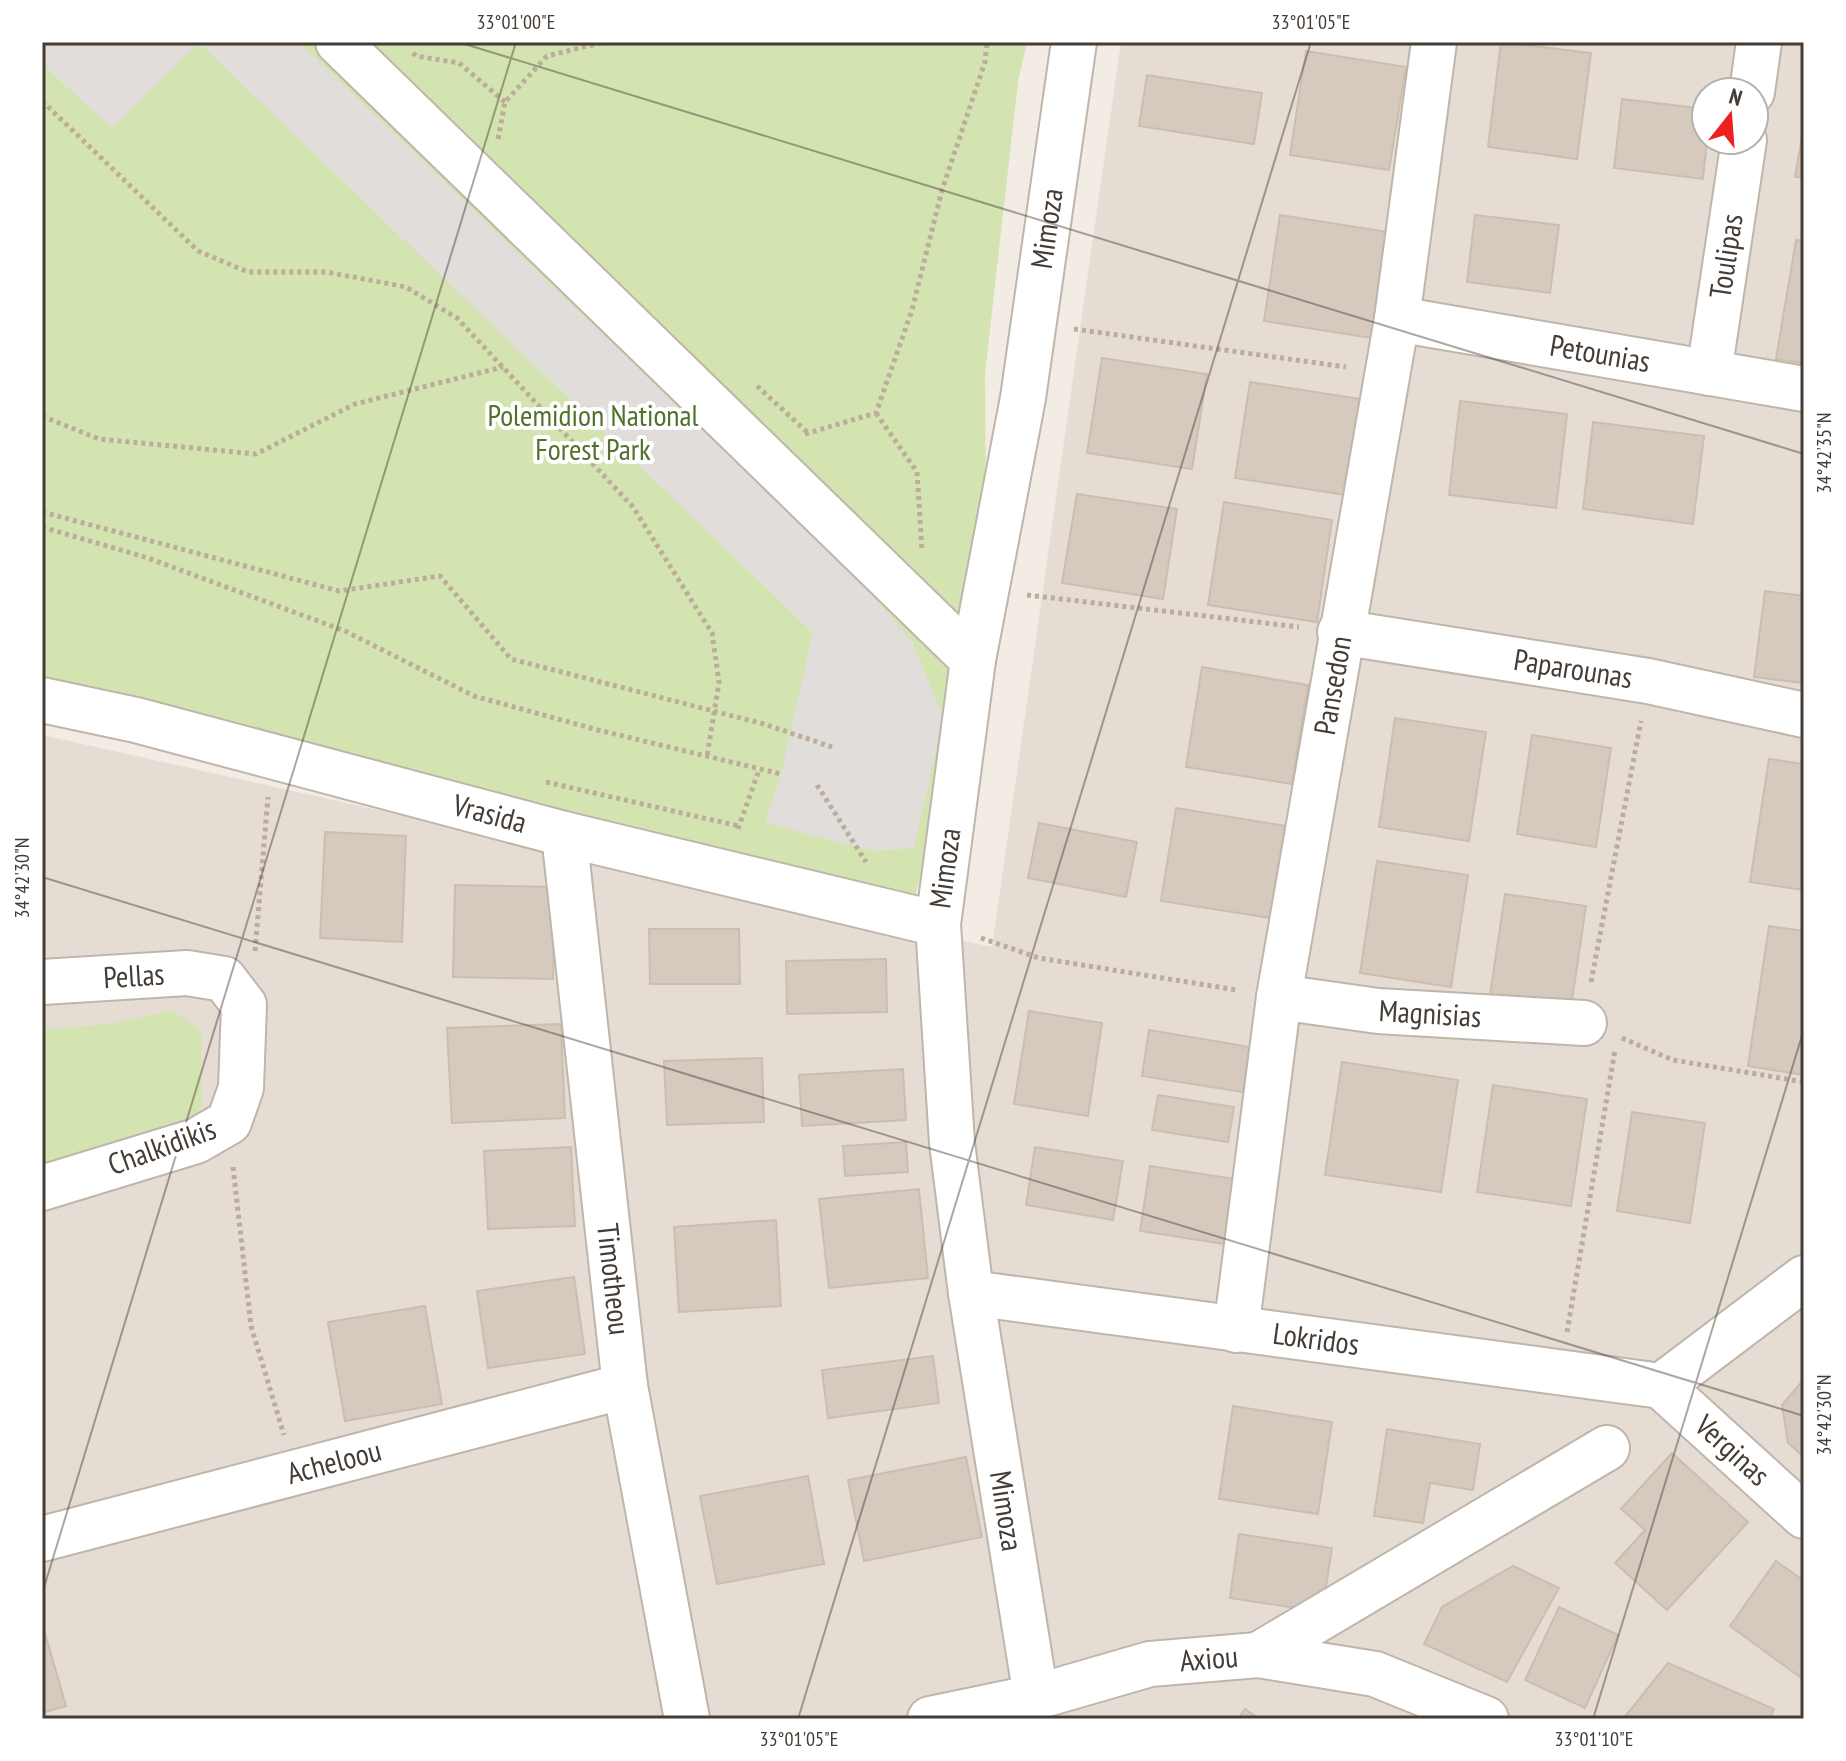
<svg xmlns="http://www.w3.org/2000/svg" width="1846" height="1761" font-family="'PT Sans Narrow',sans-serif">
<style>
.residential{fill:#e5ddd3;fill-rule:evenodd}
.green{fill:#d4e4b0}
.parking{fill:#e0ddda}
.building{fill:#d6c9be;stroke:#cdbdaf;stroke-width:2}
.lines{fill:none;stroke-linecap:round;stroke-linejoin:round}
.minor-casing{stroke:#bfb5ab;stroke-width:48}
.path{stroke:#bdac9a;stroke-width:5;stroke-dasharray:4 4;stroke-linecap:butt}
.minor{stroke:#fff;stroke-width:44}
.ticks{fill:none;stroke:#443c35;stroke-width:2;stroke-opacity:0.45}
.labels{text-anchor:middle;stroke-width:8;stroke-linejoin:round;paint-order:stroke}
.street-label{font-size:30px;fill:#443c35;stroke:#fff}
.park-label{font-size:30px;fill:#51722c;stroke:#fff}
.neatline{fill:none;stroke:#443c35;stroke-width:3}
.ticks-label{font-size:20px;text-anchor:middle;fill:#443c35}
</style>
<rect width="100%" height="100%" fill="#f2ece5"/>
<path class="residential" d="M1121 42H1804V1719H42V735L992 947ZM1706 92H1754V140H1706Z"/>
<g class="green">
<polygon points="42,42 1027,42 1018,81 985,374 987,648 915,896 892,893 42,693"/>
<polygon points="171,1010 201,1030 202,1104 192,1126 42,1166 42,1030 110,1024"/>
</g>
<polygon class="parking" points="42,42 299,42 864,586 912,641 943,717 914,848 874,851 765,823 781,774 813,633 199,43 112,128 42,64"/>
<g class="building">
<polygon points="1501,42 1591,53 1577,159 1488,147"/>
<polygon points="1306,51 1406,67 1389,170 1290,155"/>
<polygon points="1147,75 1262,93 1254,144 1139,126"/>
<polygon points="1622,99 1706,109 1707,140 1703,179 1614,168"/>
<polygon points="1804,126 1804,177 1795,177"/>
<polygon points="1280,215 1388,232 1372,338 1264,321"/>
<polygon points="1475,215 1559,225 1550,293 1467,282"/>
<polygon points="1796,240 1804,241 1804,363 1776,359"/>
<polygon points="1102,358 1207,374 1192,469 1087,453"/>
<polygon points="1250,382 1361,399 1346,495 1235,478"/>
<polygon points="1460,401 1567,414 1556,508 1449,495"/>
<polygon points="1593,422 1704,436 1693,524 1583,509"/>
<polygon points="1077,494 1177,509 1163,599 1062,583"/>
<polygon points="1224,502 1332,520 1317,622 1208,605"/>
<polygon points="1765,591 1804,596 1804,683 1754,677"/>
<polygon points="1202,667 1308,685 1292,784 1186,767"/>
<polygon points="1395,718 1486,732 1469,841 1379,827"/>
<polygon points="1532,735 1611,748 1596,847 1517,834"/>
<polygon points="1769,759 1804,764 1804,890 1750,882"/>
<polygon points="1176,808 1286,826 1271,918 1161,901"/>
<polygon points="1039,823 1137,842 1126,897 1028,878"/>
<polygon points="325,832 406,836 402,942 320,938"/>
<polygon points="1377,861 1468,875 1451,987 1360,973"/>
<polygon points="455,885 555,887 553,979 453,977"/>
<polygon points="1505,894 1586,906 1571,1007 1490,995"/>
<polygon points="1769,926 1804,931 1804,1075 1748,1066"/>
<polygon points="649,929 739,929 740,984 650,984"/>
<polygon points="886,959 887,1012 787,1014 786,961"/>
<polygon points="1029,1011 1102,1023 1088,1116 1014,1104"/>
<polygon points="561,1024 565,1118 452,1123 447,1028"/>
<polygon points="1149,1030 1250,1047 1243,1092 1142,1076"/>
<polygon points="762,1058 764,1122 667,1125 664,1061"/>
<polygon points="1342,1062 1458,1080 1441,1192 1325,1175"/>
<polygon points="903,1069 906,1120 802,1126 799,1075"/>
<polygon points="1493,1085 1587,1099 1571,1206 1477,1192"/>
<polygon points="1158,1095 1234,1107 1228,1142 1152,1130"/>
<polygon points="1632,1112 1705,1123 1690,1223 1617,1211"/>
<polygon points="906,1142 908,1172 845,1176 843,1146"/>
<polygon points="571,1147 575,1226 488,1229 484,1151"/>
<polygon points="1035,1147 1123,1161 1113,1220 1026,1205"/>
<polygon points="1150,1166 1235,1179 1225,1244 1140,1231"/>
<polygon points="919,1189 928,1278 829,1288 819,1199"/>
<polygon points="776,1220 781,1306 679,1312 674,1227"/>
<polygon points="574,1277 585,1354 488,1368 477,1291"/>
<polygon points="425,1306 442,1404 345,1421 328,1322"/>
<polygon points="933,1356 939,1403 828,1418 822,1370"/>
<polygon points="1804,1379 1804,1457 1788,1443 1782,1405"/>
<polygon points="1233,1406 1332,1422 1318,1514 1219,1499"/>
<polygon points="1387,1429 1480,1444 1473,1490 1430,1483 1423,1523 1374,1516"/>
<polygon points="1672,1453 1748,1522 1667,1610 1615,1563 1645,1530 1621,1509"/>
<polygon points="966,1457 982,1537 864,1561 848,1480"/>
<polygon points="808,1476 824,1564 717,1584 700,1496"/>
<polygon points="1239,1534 1332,1548 1322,1612 1230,1598"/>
<polygon points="1776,1561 1804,1581 1804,1680 1730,1626"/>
<polygon points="1513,1566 1559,1588 1507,1682 1424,1644 1442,1607"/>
<polygon points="1559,1607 1618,1635 1585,1708 1525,1680"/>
<polygon points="42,1623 66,1706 42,1713"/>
<polygon points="1668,1663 1774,1709 1770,1719 1623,1719"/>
<polygon points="1245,1709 1259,1719 1238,1719"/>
</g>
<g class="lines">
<defs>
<g id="minor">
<polyline points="338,42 973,660"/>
<polyline points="1752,92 1759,42"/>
<path id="s1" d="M1397 319 1804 389"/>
<path id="s2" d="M1709 373 1744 140"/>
<path id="s3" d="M1340 632 1648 681 1804 715"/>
<path id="s4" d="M42 700 136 720 564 834 938 924"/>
<path id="s5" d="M564 834 625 1386 687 1719"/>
<path id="s6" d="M42 982 187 973 224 979 244 1005 241 1088 229 1122 196 1141 42 1188"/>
<path id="s7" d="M1279 997 1378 1011 1584 1023"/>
<path id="s8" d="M971 1293 1661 1386"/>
<path id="s9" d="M1236 1330 1279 997 1397 319 1434 42"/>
<path id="s10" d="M1661 1386 1804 1516"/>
<polyline points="1661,1386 1804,1278"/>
<path id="s11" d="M42 1539 625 1386"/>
<polyline points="1258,1655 1607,1448"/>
<path id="s12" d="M1036 1697 971 1293 952 1143 938 924 973 660 1023 398 1074 42"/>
<path id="s13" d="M930 1719 1036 1697 1150 1664 1258 1655 1375 1674 1486 1719"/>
</g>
</defs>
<use href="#minor" class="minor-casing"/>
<g class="path">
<polyline points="413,53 416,56 459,63 505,102"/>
<polyline points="42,101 198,251 248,272 327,272 406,287 457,318 633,507 712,633 719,682 707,757"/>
<polyline points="498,139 505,102 547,56 604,42"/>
<polyline points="1074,329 1346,367"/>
<polyline points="757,386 807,432"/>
<polyline points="876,413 917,472 922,551"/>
<polyline points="42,416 99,439 256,454 355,404 503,367"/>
<polyline points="805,434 876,413 912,310 942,190 985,62 987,42"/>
<polyline points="42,512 339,591 440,576 511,659 764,724 832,747"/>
<polyline points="42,527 148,558 345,631 474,696 598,730 781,774"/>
<polyline points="1027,595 1299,627"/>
<polyline points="546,782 739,826"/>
<polyline points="817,785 866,862"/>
<polyline points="738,829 759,770"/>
<polyline points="981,938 1039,958 1237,990"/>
<polyline points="255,951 268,797"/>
<polyline points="1591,982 1641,721"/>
<polyline points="1622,1038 1673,1060 1804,1082"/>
<polyline points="233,1167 251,1326 284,1435"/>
<polyline points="1567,1332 1615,1050"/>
</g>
<use href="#minor" class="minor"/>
</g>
<path class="ticks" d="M458 42 1804 454M42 877 1804 1416M42 1594 516 42M798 1719 1311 42M1593 1719 1804 1029"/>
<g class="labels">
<g class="street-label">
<text dy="10" stroke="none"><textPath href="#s12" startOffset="1484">Mimoza</textPath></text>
<text dy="10" stroke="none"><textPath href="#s2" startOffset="118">Toulipas</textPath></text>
<text dy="10" stroke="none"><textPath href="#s1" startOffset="206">Petounias</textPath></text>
<text dy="10" stroke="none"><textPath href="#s3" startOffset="236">Paparounas</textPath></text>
<text dy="10" stroke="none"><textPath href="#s9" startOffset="652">Pansedon</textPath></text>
<text dy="10" stroke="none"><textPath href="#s4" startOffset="462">Vrasida</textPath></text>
<text dy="10" stroke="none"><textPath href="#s12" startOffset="836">Mimoza</textPath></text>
<text dy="10" stroke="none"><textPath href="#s6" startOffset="92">Pellas</textPath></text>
<text dy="10" stroke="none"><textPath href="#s7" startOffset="152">Magnisias</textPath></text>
<text transform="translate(162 1147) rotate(-20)" y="10">Chalkidikis</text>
<text dy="10" stroke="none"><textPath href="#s5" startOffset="448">Timotheou</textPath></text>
<text dy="10" stroke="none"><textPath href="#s8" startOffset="348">Lokridos</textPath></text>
<text dy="10" stroke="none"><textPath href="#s10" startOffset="96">Verginas</textPath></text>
<text dy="10" stroke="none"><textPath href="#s11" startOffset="302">Acheloou</textPath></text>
<text transform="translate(1006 1511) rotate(81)" y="10">Mimoza</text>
<text dy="10" stroke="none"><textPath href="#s13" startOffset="286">Axiou</textPath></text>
</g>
<g class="park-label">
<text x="593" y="426">Polemidion National<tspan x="593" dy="34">Forest Park</tspan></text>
</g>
</g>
<rect width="1846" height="1761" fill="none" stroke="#ffffff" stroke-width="88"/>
<g transform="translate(1730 116) rotate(17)"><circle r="38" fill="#ffffff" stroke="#b4b1ae" stroke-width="2"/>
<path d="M0-6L14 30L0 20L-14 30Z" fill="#ef1f1f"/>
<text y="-12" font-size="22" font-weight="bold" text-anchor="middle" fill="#443c35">N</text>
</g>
<rect x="44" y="44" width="1758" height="1673" class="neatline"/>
<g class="ticks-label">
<text x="516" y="29">33°01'00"E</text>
<text x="1311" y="29">33°01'05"E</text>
<text transform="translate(1824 453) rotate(-90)" y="7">34°42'35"N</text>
<text transform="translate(22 878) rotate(-90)" y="7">34°42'30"N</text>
<text transform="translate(1824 1415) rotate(-90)" y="7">34°42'30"N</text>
<text x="799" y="1746">33°01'05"E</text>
<text x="1594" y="1746">33°01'10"E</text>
</g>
</svg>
